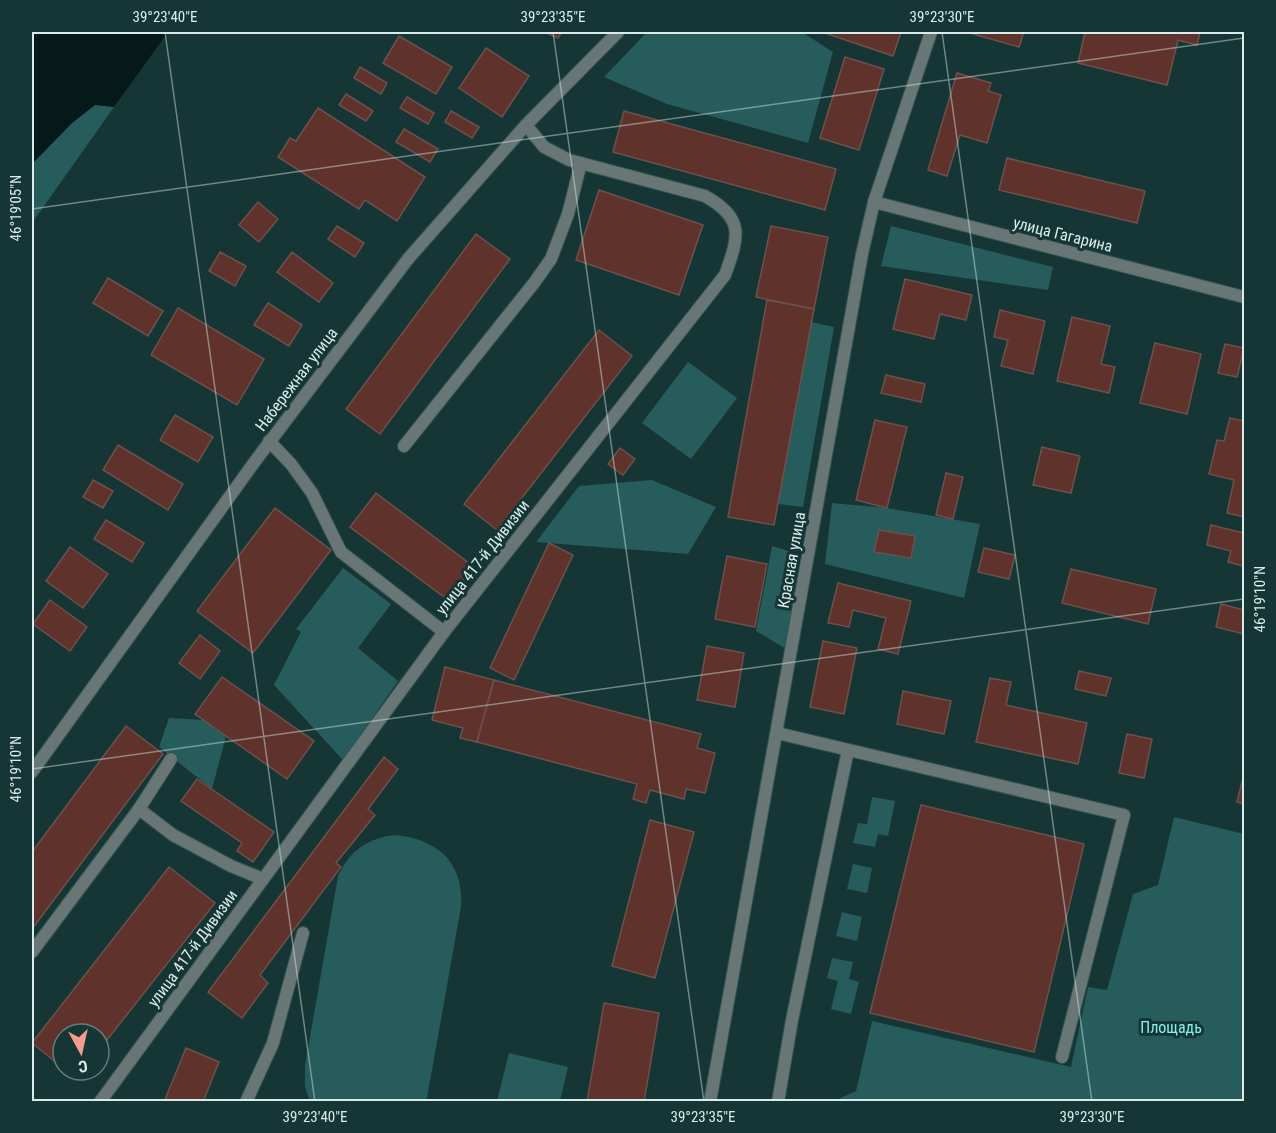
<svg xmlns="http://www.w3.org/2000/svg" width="1276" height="1133" font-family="'Roboto Condensed',sans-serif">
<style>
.green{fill:#265c5c}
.water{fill:#051918}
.building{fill:#5f322c;stroke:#6c514c;stroke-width:1.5}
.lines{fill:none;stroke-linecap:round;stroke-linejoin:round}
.service-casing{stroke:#345352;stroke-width:14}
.pedestrian-casing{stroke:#345352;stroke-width:14}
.minor-casing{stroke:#345352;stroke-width:14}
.tertiary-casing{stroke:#345352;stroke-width:14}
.service{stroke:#687676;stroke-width:12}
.pedestrian{stroke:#687676;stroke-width:12}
.minor{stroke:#687676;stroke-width:12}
.tertiary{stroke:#687676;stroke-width:12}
.ticks{fill:none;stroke:#d9ebea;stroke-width:1.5;stroke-opacity:0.45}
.labels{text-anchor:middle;stroke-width:6;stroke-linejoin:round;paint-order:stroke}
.street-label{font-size:16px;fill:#d9ebea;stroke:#153635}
.park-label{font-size:16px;fill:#86edeb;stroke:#153635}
.neatline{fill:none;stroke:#d9ebea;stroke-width:2}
.ticks-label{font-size:15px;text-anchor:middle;fill:#d9ebea}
</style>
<rect width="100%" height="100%" fill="#153635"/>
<g class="green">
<polygon points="647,32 806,32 805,34 833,52 808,143 667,104 604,77"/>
<polygon points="95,104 114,107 32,223 32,164 72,123"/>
<polygon points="891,226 1053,267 1048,290 881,266"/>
<polygon points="811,322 834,327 803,507 778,504"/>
<polygon points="688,362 737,398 691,459 642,423"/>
<polygon points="652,480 716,507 688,554 536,542 579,486"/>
<polygon points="832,503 887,508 980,524 964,598 825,564"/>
<polygon points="772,546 795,553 799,575 786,649 756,631"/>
<polygon points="343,568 391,604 358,648 398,681 343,760 274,685 301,632 296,629"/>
<polygon points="169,718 203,720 226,736 212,789 159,747"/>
<polygon points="872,797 895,801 888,836 878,834 875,847 853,843 858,823 867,824"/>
<polygon points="1174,817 1244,834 1244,1101 834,1101 856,1091 872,1021 1071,1067 1088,987 1107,990 1133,894 1158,885"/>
<path d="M395 835C437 839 464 862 461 907L427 1098 425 1102 310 1101 305 1087V1066L338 876C349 851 368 838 395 835Z"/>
<polygon points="853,864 872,868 867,893 847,889"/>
<polygon points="842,912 862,917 857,941 836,936"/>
<polygon points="832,958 853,962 849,979 859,982 851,1014 831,1009 838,981 827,978"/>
<polygon points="509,1053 568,1067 560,1101 497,1101"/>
</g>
<polygon class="water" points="32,32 168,32 114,107 95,105 72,123 32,164"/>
<g class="building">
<polygon points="545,32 562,32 558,38"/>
<polygon points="822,32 901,32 893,56"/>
<polygon points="973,32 1024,32 1019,47 973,34"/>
<polygon points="1085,32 1200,32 1197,45 1178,40 1167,85 1078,63"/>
<polygon points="399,36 452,67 436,94 383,63"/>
<polygon points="486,48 529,76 502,117 459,88"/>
<polygon points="845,57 884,69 859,150 820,138"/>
<polygon points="360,67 387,83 381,94 354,78"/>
<polygon points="957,73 991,83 988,91 1001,95 987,143 960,135 947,176 928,170"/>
<polygon points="346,94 373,111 366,121 339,105"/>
<polygon points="407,97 434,113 428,124 400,108"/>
<polygon points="318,108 425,177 397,221 365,200 359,209 278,157 290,138 296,141"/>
<polygon points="451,111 479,127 472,138 445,122"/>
<polygon points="624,111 836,169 825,210 613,152"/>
<polygon points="404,129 438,149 430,162 396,142"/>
<polygon points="1007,158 1145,191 1137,223 999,190"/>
<polygon points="599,190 703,225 679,295 576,260"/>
<polygon points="258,202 278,219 259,242 239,225"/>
<polygon points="337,226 364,243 355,257 328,239"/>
<polygon points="771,226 828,237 814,309 756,297"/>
<polygon points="476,234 510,259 380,434 346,409"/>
<polygon points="220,252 246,266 235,286 209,271"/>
<polygon points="292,252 333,283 319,302 277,272"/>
<polygon points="108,278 163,311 148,336 93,303"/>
<polygon points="905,279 972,295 966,320 940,314 934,339 893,329"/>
<polygon points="767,300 814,309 774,525 728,517"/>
<polygon points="268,303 302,325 289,346 254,325"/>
<polygon points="178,308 264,359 237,405 151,355"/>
<polygon points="1000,310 1045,321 1033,374 1001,366 1008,340 994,337"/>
<polygon points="1072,317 1110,326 1101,364 1115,367 1109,393 1057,381"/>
<polygon points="599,330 632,356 497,530 464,504"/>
<polygon points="1155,343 1201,354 1187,414 1140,403"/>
<polygon points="1225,344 1244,348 1237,377 1218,373"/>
<polygon points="886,375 925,384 921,402 881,393"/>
<polygon points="175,415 213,437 198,462 160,440"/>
<polygon points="1230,418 1244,421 1244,517 1227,513 1234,480 1209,474 1217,440 1224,441"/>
<polygon points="875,420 907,427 887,508 856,500"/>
<polygon points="118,445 183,484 168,510 103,470"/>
<polygon points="1042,447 1080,456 1071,493 1033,485"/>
<polygon points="620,448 635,459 623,475 608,464"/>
<polygon points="946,473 963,477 953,519 936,515"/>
<polygon points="93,480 113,491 103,508 83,497"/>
<polygon points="376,493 474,567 448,600 350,527"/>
<polygon points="275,508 331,550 253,653 197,611"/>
<polygon points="106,520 144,543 132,562 94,539"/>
<polygon points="1211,525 1244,533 1243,566 1228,562 1231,551 1207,545"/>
<polygon points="879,530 915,536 911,558 874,552"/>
<polygon points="549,543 573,555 514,680 490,668"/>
<polygon points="70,547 108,574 83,608 46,581"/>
<polygon points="984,548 1015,555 1009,579 978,572"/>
<polygon points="727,556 767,564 755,627 715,619"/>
<polygon points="1071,569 1156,589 1148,624 1062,603"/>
<polygon points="838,583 911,601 898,654 878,649 886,618 853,610 849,627 828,623"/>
<polygon points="50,600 87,627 70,651 33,624"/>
<polygon points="1221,604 1244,610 1244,634 1216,627"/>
<polygon points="200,635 220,651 200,679 179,663"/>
<polygon points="823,641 857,648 844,714 810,707"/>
<polygon points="707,646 744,653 735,707 697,700"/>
<polygon points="445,667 494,680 477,742 460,738 463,728 432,720"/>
<polygon points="1079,671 1111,678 1106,696 1075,689"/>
<polygon points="222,677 314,741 287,779 195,714"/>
<polygon points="990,678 1011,682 1006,705 1087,723 1078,764 976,742"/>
<polygon points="494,680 701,734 697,748 715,753 705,793 686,789 684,799 650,790 646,803 633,799 637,784 477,742"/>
<polygon points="903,691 951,701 944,734 897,724"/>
<polygon points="126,726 163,754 32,929 32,852"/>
<polygon points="1127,734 1152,739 1144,778 1119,773"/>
<polygon points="384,757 398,769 368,809 375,815 336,863 341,867 260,975 268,983 242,1018 208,992"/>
<polygon points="1244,774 1244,804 1237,802"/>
<polygon points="197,779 274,832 253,862 237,851 242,843 181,801"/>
<polygon points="921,805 1084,844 1034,1052 870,1013"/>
<polygon points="650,820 694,832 655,978 612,966"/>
<polygon points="169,867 215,903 99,1050 99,1034 63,1034 63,1068 32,1043"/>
<polygon points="604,1003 659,1013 644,1102 587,1102"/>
<polygon points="186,1048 219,1062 203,1102 164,1102"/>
<polygon points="66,1070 84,1070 77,1079"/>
</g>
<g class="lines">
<defs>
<g id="service">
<polyline points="269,441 291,464 312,493 341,552 444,632"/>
<polyline points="404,446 534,283 551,259 568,214 581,163"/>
<polyline points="777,733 1124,815 1062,1057"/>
<polyline points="139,809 173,835 231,866 263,879"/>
<polyline points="32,952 139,809 171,759"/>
<polyline points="246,1102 273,1043 303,933"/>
</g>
<polyline id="pedestrian" points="778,1102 792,1020 848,750"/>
<g id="minor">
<polyline points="874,202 1244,297"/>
<path d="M100 1102 444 632 725 275C739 236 745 219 705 196L569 160 544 147 526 125"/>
<polyline points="710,1102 862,254 874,202 931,32"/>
</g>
<polyline id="tertiary" points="32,772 253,464 408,259 526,125 618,32"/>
</defs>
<use href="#service" class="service-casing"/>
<use href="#pedestrian" class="pedestrian-casing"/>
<use href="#minor" class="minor-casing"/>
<use href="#tertiary" class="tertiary-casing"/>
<use href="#service" class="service"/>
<use href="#pedestrian" class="pedestrian"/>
<use href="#minor" class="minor"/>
<use href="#tertiary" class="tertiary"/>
</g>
<path class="ticks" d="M165 32 315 1102M553 32 704 1102M942 32 1092 1102M32 209 1244 38M32 769 1244 599"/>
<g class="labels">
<g class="street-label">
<text transform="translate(1063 234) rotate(14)" y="6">улица Гагарина</text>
<text transform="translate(296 379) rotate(-53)" y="6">Набережная улица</text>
<text transform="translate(482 557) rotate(-52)" y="6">улица 417-й Дивизии</text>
<text transform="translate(791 560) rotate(-80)" y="6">Красная улица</text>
<text transform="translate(192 948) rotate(-54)" y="6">улица 417-й Дивизии</text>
</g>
<g class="park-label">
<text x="1171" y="1033">Площадь</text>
</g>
</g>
<rect width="1276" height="1133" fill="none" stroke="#153635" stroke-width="66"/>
<g transform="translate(81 1052) rotate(172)"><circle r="28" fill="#153635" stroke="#637e7d" stroke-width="1.5"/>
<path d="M0-4.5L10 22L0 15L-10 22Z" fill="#f59c90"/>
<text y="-9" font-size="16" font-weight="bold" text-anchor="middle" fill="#d9ebea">С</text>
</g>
<rect x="33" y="33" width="1210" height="1067" class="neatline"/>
<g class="ticks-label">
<text x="165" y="22">39°23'40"E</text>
<text x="553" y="22">39°23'35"E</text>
<text x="942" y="22">39°23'30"E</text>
<text transform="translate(16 208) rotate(-90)" y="5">46°19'05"N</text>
<text transform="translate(1260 599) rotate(-90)" y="5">46°19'10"N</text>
<text transform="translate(16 769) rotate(-90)" y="5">46°19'10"N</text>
<text x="315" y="1122">39°23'40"E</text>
<text x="703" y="1122">39°23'35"E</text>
<text x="1092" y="1122">39°23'30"E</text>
</g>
</svg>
